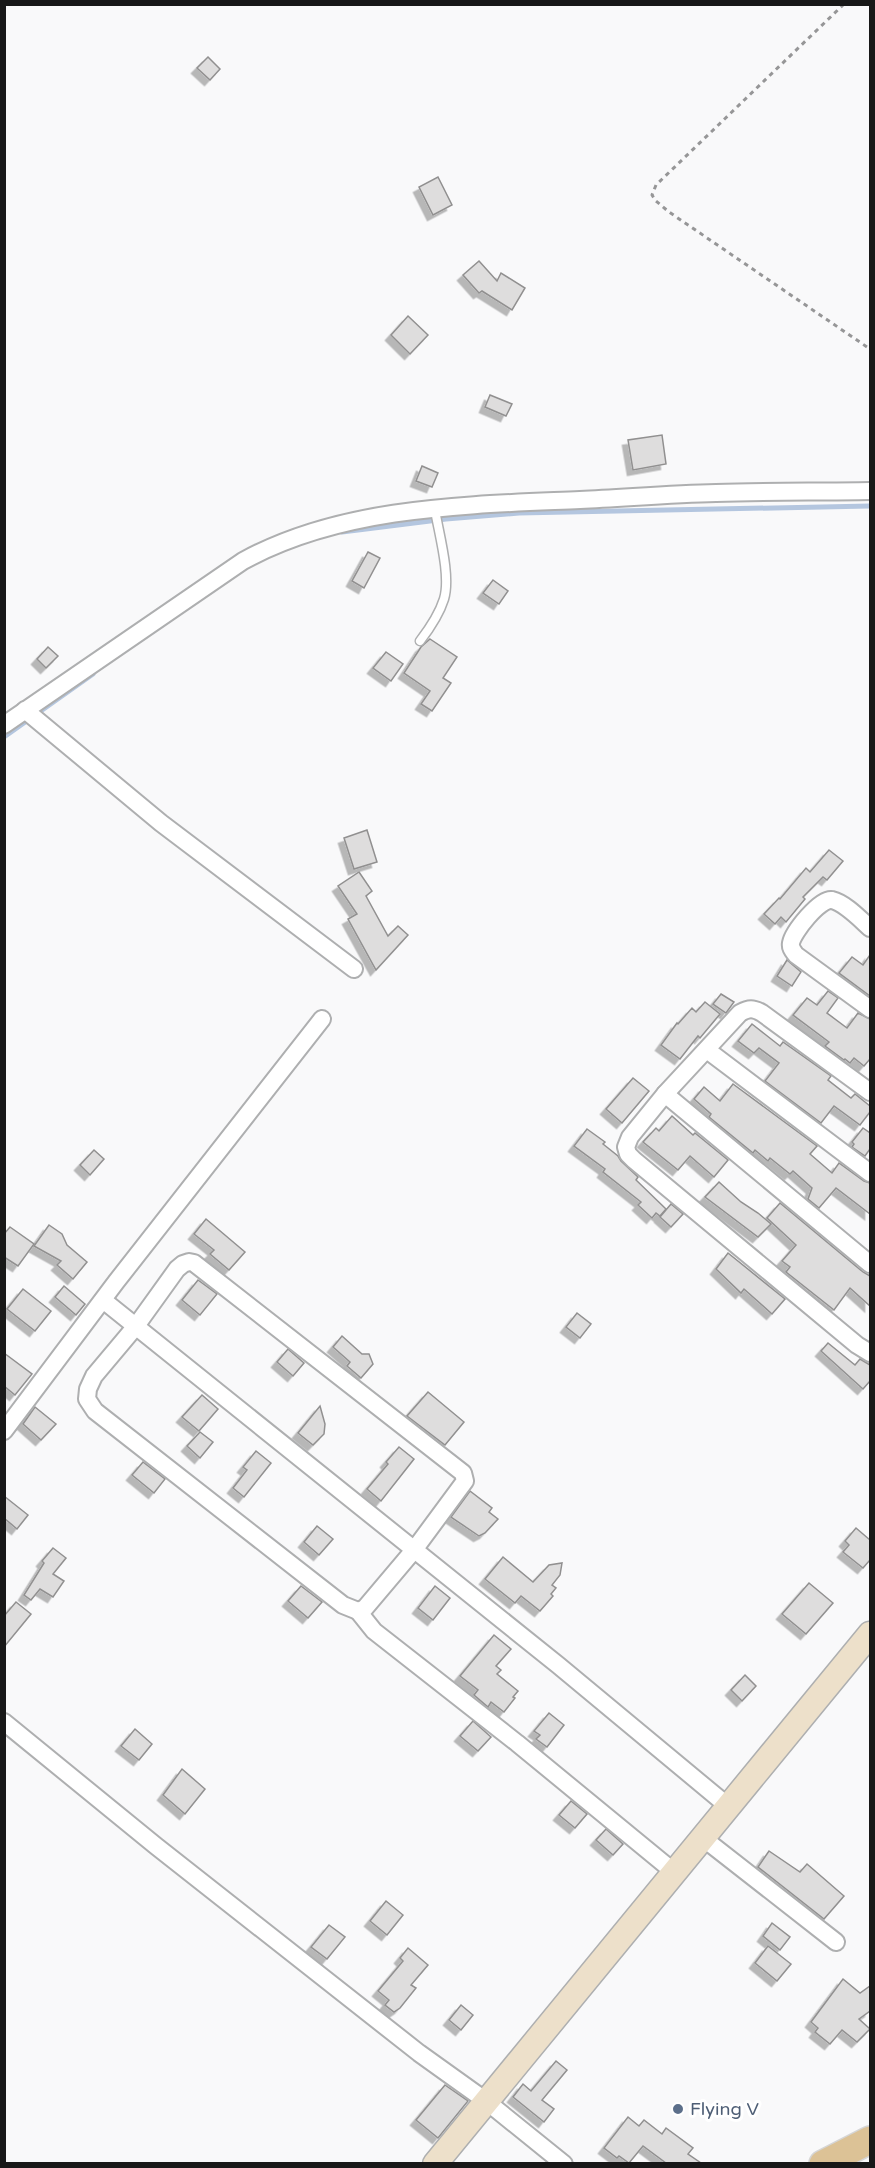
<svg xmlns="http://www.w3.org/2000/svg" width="875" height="2168" font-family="'Varela Round',sans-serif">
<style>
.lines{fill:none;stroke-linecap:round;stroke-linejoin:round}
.stream{stroke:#b4c6df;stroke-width:5}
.building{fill:#dedddd;stroke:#919090;stroke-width:1.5;filter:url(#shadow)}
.lane-casing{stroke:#aeafb0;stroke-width:11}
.street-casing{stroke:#aeafb0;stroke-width:20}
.secondary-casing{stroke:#aeafb0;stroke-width:27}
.primary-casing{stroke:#d5d5d5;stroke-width:30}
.path{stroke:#969697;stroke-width:3;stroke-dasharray:4.5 4.5;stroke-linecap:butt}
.lane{stroke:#fff;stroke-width:8}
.street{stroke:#fff;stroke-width:16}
.secondary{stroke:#ede0ca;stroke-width:24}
.primary{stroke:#dcc296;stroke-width:27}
.service-dot{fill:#5c6f8a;stroke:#fff;stroke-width:2}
.labels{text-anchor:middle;stroke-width:6;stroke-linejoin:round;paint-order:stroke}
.service-label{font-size:18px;fill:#4e5e75;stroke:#fff;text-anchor:start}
</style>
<defs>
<filter id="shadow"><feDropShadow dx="-5.5" dy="5.5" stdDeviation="0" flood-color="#0004"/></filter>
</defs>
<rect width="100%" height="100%" fill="#f9f9fa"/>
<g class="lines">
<g class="stream">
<polyline points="342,532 446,519 519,513 870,506"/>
<polyline points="4,737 93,674"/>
</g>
</g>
<g class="building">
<polygon points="208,57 220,69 210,80 197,68"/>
<polygon points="438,177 452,205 433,215 419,187"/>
<polygon points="479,261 497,281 501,273 525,288 512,310 482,291 479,293 463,275"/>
<polygon points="408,316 428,335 410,354 391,335"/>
<polygon points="490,395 512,404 506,416 485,407"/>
<polygon points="662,435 666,464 633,470 628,440"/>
<polygon points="422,466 438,473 432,487 416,481"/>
<polygon points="368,552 380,558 364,588 352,581"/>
<polygon points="493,580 508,591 499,604 483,593"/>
<polygon points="430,639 457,657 443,678 451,683 432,711 421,704 430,691 404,673 421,647"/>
<polygon points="48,647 58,656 46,668 37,659"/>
<polygon points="386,652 403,664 391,681 373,668"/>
<polygon points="367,830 377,862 354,869 344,838"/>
<polygon points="829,850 843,861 827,880 823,877 803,897 805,899 786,922 781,917 775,924 764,914 779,898 780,899 806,868 810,872"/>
<polygon points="359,872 372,891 366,896 388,936 398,926 408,935 376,970 348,919 357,914 338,886"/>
<polygon points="870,955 870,996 839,973 852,957 863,965"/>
<polygon points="787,960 801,972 792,986 777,976"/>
<polygon points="828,991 838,998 827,1013 847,1028 858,1013 870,1019 870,1059 864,1066 854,1058 850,1063 845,1059 844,1060 825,1046 829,1042 793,1015 807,998 817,1005"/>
<polygon points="721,994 734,1002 726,1013 713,1004"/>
<polygon points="705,1002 720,1014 700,1038 698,1036 680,1059 661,1045 677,1023 678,1024 692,1008 696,1012"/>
<polygon points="752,1024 780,1046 783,1042 831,1076 828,1080 851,1098 855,1094 870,1106 870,1112 860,1125 834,1106 821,1123 765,1081 779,1063 759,1048 754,1053 738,1041"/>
<polygon points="633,1078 649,1091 622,1123 606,1109"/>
<polygon points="733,1084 817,1146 810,1154 832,1173 839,1163 864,1181 870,1183 870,1214 836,1188 819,1208 808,1199 812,1188 793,1171 790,1174 770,1158 768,1161 755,1150 753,1153 709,1117 711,1114 694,1099 704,1087 720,1101"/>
<polygon points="672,1116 693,1135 695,1133 728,1160 714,1177 690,1156 678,1170 643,1142 656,1128 659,1131"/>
<polygon points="863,1128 870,1133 870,1149 865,1156 852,1147 854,1144 852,1142"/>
<polygon points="587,1129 605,1142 603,1144 618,1156 621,1161 638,1177 636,1180 666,1209 660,1216 656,1213 652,1218 638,1205 641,1202 603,1172 605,1169 574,1146"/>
<polygon points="94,1150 104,1159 90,1175 80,1165"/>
<polygon points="719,1182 741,1202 758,1213 771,1224 758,1237 705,1197"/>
<polygon points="780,1203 863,1272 870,1276 870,1306 850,1288 834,1310 786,1272 790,1267 782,1261 796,1245 767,1218"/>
<polygon points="671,1204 683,1214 671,1227 660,1217"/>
<polygon points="206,1219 245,1252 229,1270 210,1254 214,1250 194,1234"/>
<polygon points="49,1225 62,1234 67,1245 87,1262 73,1279 57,1265 61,1261 34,1246"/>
<polygon points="10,1227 34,1244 18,1266 4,1257 4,1234"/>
<polygon points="728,1253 785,1299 772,1314 744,1289 741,1293 716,1269"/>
<polygon points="198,1280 217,1294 200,1315 182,1300"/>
<polygon points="64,1286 85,1304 76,1315 55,1297"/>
<polygon points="23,1289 51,1311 35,1331 7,1309"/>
<polygon points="577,1313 591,1324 580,1338 566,1327"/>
<polygon points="342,1336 362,1354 369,1354 373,1364 361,1378 347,1366 350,1362 333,1347"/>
<polygon points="828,1343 855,1365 860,1359 870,1365 870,1381 863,1389 821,1351"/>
<polygon points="288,1349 304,1363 293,1376 277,1362"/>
<polygon points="4,1353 32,1374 15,1395 4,1386"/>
<polygon points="428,1392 464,1422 445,1445 407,1416"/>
<polygon points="202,1395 218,1409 199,1431 182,1417"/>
<polygon points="320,1406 325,1424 324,1434 313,1445 298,1433"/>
<polygon points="35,1407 56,1424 41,1440 23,1424"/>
<polygon points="200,1432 213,1442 200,1458 187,1446"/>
<polygon points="399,1447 414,1459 381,1501 367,1489 388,1464 386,1462"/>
<polygon points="256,1451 271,1463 244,1497 233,1488 247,1470 243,1467"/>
<polygon points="143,1462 165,1479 154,1493 132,1475"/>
<polygon points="470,1491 492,1508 489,1512 498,1519 485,1533 479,1536 451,1517"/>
<polygon points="4,1496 28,1515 17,1529 4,1518"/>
<polygon points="317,1526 333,1539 319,1555 304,1542"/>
<polygon points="856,1528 870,1540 870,1560 863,1568 843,1552 849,1545 845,1541"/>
<polygon points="53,1548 66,1558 53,1574 64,1581 53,1597 40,1589 31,1600 24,1595 44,1563 42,1561"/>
<polygon points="503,1557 533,1582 549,1565 562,1563 560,1575 552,1585 556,1588 551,1594 553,1596 540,1611 521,1596 515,1603 485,1579"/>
<polygon points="809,1583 833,1603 806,1634 782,1614"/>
<polygon points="301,1586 322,1602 308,1618 288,1601"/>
<polygon points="435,1586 450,1598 433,1620 418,1608"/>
<polygon points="16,1602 31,1614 4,1647 4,1616"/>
<polygon points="494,1635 511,1649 496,1666 501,1670 497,1674 518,1691 513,1697 515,1698 504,1712 491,1702 488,1707 474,1695 478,1690 460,1676"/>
<polygon points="745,1675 756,1686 742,1701 731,1690"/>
<polygon points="549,1713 564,1725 547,1747 536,1739 540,1735 534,1731"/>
<polygon points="473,1721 491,1737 478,1751 460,1736"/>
<polygon points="135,1729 152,1744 139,1760 121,1746"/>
<polygon points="182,1769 205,1789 185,1814 163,1795"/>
<polygon points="571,1801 587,1814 575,1828 559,1815"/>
<polygon points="606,1829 623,1844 613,1855 596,1840"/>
<polygon points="769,1851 800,1872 807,1864 844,1896 824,1919 758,1867"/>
<polygon points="386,1901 403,1915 387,1935 370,1921"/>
<polygon points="772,1923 790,1937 780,1950 763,1936"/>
<polygon points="329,1925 345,1937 327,1959 311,1947"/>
<polygon points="768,1946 791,1964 777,1981 755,1963"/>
<polygon points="408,1948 428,1965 411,1985 416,1988 400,2008 394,2012 385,2005 389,2000 378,1991 403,1961 400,1958"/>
<polygon points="843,1979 860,1993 870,1986 870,2011 859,2019 870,2029 857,2042 842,2030 830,2044 815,2032 818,2028 811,2022"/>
<polygon points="461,2005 473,2015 461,2030 449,2020"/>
<polygon points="556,2061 567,2070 542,2100 554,2109 544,2122 513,2097 523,2084 531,2091"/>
<polygon points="445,2085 468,2101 438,2138 416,2120"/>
<polygon points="628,2117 639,2126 644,2120 662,2134 666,2128 693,2148 688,2154 701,2163 666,2163 643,2146 629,2163 619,2156 617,2158 604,2148"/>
</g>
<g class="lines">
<defs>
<path id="lane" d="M420 641C430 628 439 615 444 599 451 576 439 534 435 510"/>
<g id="street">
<polyline points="25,710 161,823 354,969"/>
<path d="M4 725 243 561C343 506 468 505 580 500 625 498 670 494 716 493 767 491 819 492 870 491"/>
<path d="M870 928C860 919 845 903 832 900 820 898 793 932 791 943 790 948 793 951 796 955L870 1009"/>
<polyline points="707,1050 870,1173"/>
<path d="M870 1092 762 1013C753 1008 749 1008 740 1013L665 1094 630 1137 626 1147 628 1154 634 1160 857 1345 870 1353"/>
<polyline points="665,1094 870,1264"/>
<polygon points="189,1262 194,1263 463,1473 465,1481 414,1550 365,1608 358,1611 343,1605 95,1411 87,1399 88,1389 94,1376 136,1326 177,1269 183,1264"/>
<polyline points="103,1300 558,1665 729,1807"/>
<polyline points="4,1431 116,1282 322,1019"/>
<polyline points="358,1611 374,1631 517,1743 674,1872"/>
<polyline points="4,1722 156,1846 419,2053 486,2101 564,2164"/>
<polyline points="703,1838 836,1942"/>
</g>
<polyline id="secondary" points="435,2164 870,1634"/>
<polyline id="primary" points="823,2164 870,2140"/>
</defs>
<use href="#lane" class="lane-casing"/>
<use href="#street" class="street-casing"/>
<use href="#secondary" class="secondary-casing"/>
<use href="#primary" class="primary-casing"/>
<polyline class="path" points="844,4 656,185 652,195 656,201 669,212 870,349"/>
<use href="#lane" class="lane"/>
<use href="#street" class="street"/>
<use href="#secondary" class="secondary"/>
<use href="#primary" class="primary"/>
</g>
<circle class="service-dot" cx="678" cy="2109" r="6"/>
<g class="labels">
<g class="service-label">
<text x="690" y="2115">Flying V</text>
</g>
</g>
<rect width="875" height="2168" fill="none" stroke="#181818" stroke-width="12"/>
</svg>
